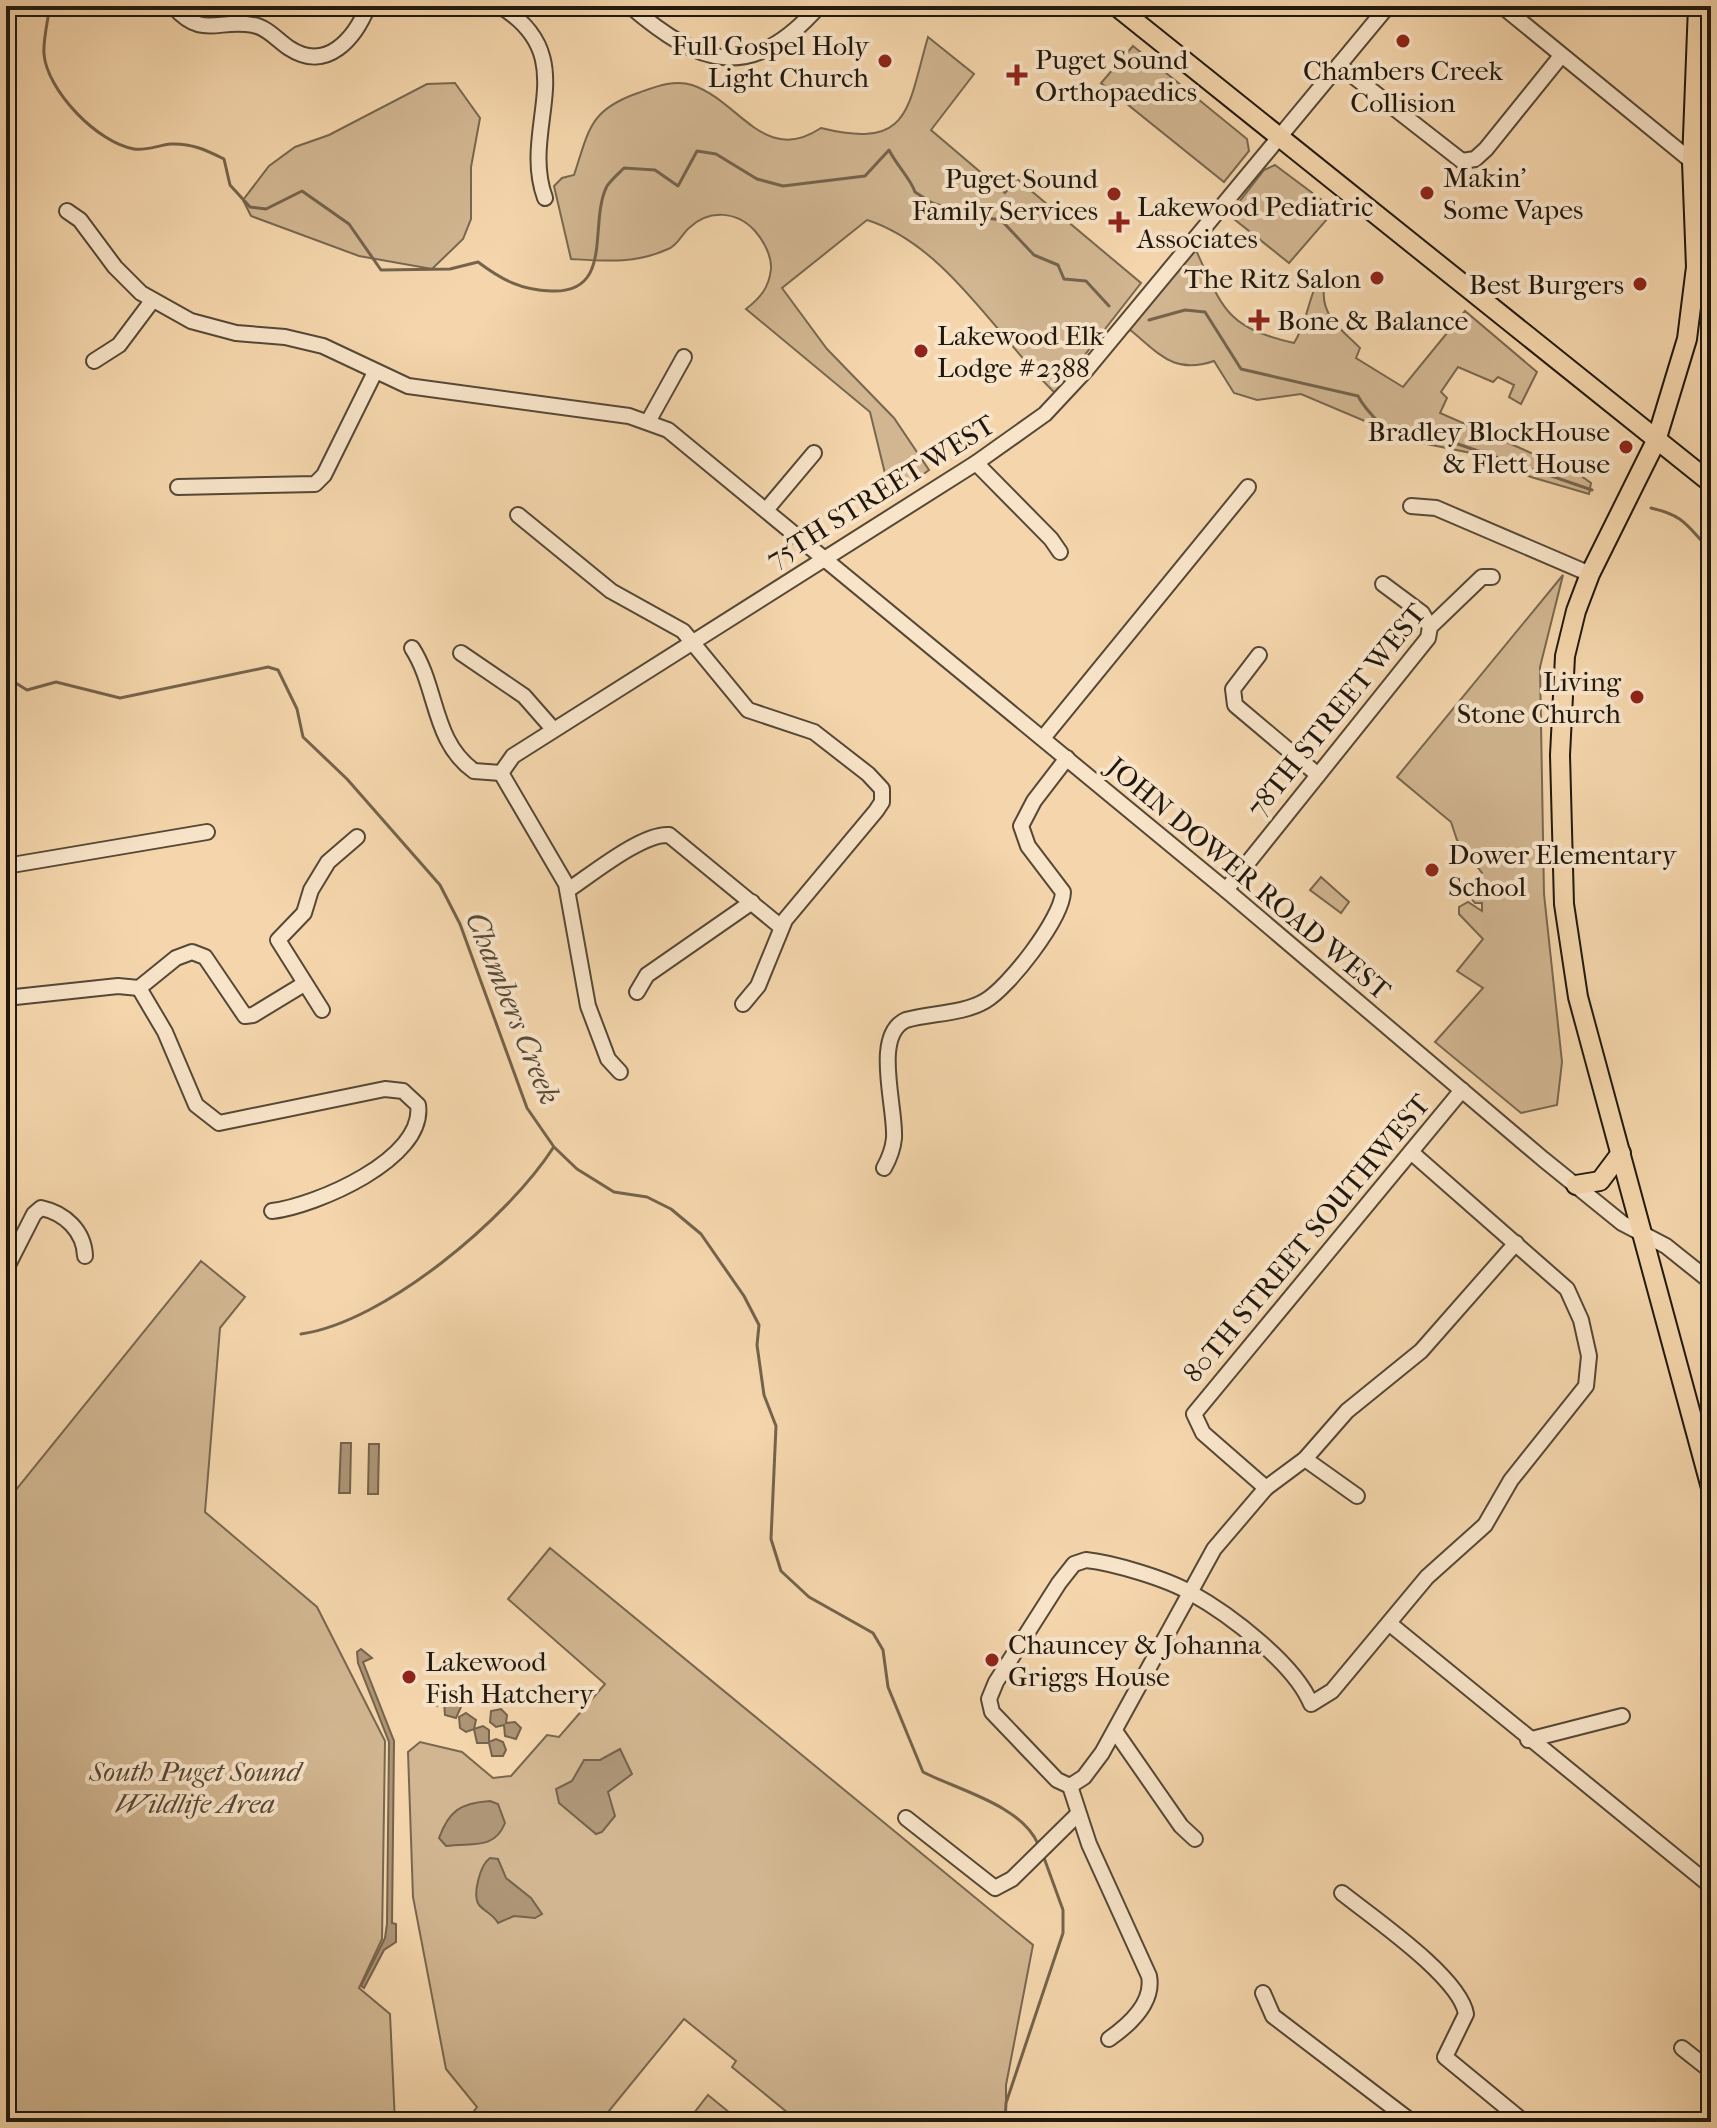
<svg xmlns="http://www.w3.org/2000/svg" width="1717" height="2128" font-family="'IM FELL French Canon',serif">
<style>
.green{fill:#d1b691;stroke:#786750;stroke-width:2}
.water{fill:#ad9576;stroke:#75634c;stroke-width:2}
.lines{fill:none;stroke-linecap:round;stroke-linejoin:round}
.stream{stroke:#75634c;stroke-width:3}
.minor-casing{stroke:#554836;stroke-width:18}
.major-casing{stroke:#20180e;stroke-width:22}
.minor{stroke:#f8e4c9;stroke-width:14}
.major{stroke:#f5d6ac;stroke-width:18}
.poi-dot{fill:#8f2418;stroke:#f8e4c9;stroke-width:3}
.labels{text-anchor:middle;stroke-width:8;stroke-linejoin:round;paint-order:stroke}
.poi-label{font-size:28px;fill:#20180e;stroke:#f8e4c9;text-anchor:start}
.street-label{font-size:28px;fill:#20180e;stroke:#f8e4c9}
.park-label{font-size:28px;font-style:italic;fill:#554735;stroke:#f8e4c9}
.water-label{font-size:30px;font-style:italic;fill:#584a38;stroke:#f8e4c9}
</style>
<rect width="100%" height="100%" fill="#f5d6ac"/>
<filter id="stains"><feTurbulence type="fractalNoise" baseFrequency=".0025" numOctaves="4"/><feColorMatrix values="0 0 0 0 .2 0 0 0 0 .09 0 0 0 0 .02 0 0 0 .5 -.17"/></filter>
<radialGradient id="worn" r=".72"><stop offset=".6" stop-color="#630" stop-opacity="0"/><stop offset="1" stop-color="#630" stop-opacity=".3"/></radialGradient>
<g class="green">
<path d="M928 37 974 74 931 130 1005 193 1017 179 1141 283 1055 393C997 337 946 245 867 220L782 288 827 349 894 418 929 470 891 498 870 412 746 309C760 298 769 288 771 269 772 256 763 240 755 231 737 211 709 209 689 228 682 234 677 246 668 249 636 264 605 261 571 259L554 186 562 178 574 175C589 130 589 110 638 93 655 87 674 79 692 85 740 101 764 166 821 128 911 150 907 109 928 37Z"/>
<polygon points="1133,46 1247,139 1249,151 1224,182 1101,83"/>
<polygon points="455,83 480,118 471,167 471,219 463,239 432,269 359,256 251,216 243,200 269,166 295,147 329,135 427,84"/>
<polygon points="1275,165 1335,210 1289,263 1229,215 1264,170"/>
<path d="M1194 246C1223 308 1224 327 1294 343 1305 326 1307 308 1314 290H1324C1321 316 1343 331 1360 348L1356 358 1403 387 1465 311 1537 372 1521 404 1509 397 1514 385 1498 377 1493 382 1458 367 1441 392 1447 398 1440 413 1577 473 1591 483 1589 494 1531 477 1471 453 1412 441 1301 394 1257 400 1234 393 1214 361C1173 375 1159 353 1129 329Z"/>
<polygon points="1563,575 1540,667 1544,894 1562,1062 1557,1105 1521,1113 1435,1042 1483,988 1457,971 1483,939 1459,914 1459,907 1468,902 1482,911 1482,903 1475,903 1466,892 1482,873 1457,840 1451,822 1397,777"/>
<polygon points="1321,877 1349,902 1341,913 1310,890"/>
<polygon points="201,1261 245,1297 220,1328 205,1512 317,1607 385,1741 382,1939 359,1988 390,2014 395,2122 6,2122 6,1502"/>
<polygon points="550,1548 1033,1945 1006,2085 1006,2122 799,2122 732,2067 736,2061 684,2019 600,2122 466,2122 477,2107 446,2069 413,1897 408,1752 420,1742 462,1752 493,1778 511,1776 547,1735 559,1737 605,1684 508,1599"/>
<polygon points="708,2095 741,2122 687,2122"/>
</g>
<g class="water">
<polygon points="341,1443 351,1443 350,1493 339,1493"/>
<polygon points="369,1444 379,1444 378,1494 368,1494"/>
<polygon points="361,1649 372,1658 363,1662 394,1741 392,1923 396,1924 396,1942 384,1950 364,1988 361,1986 385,1938 387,1924 389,1742 358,1663 357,1652"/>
<polygon points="440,1688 446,1694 445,1703 455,1700 461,1707 456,1718 445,1715 444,1703 436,1706 429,1700 430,1690"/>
<polygon points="501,1709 507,1715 506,1723 515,1722 521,1728 516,1739 505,1736 504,1725 496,1727 490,1722 491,1711"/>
<polygon points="466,1713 476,1720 474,1729 483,1726 489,1730 489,1742 496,1739 503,1742 506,1750 503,1756 492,1756 489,1743 477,1743 474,1729 466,1732 460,1728 459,1717"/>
<polygon points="620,1749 632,1774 608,1792 615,1816 602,1832 596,1834 559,1803 556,1789 572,1781 584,1760 600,1760"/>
<path d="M490 1801 498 1804 505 1823C494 1851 471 1842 446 1846L439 1838C449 1811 460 1803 490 1801Z"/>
<path d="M490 1858 498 1859 506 1878 531 1898 542 1914 535 1918 514 1916 498 1923C493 1914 485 1912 479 1905 472 1895 480 1865 490 1858Z"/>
</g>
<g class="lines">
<g class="stream">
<path d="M43 6 49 11C47 25 43 41 44 54 47 91 98 143 134 149 146 151 159 145 171 144 191 143 206 150 224 159L230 185 250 207 266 209 302 191 349 224 381 270 450 269 478 262C502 280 521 290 551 291 615 294 588 223 607 186 611 180 619 173 624 168L655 170 678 186 697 151 716 154 757 179 783 186 865 176 889 150C897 166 911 179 915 192L932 203 973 216 1001 220 1034 255 1058 265 1064 279 1086 281 1109 306"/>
<path d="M1149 320 1185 310 1205 312 1241 369 1358 396C1367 414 1384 425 1396 442L1446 440 1592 490"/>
<path d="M1651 508C1687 516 1688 528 1711 551"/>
<path d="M6 677 27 690 56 682 120 698 268 667 278 670 297 709 303 737 347 779 440 885 460 924 527 1108 554 1147 577 1169 614 1192 647 1197 671 1209 701 1234 744 1296 759 1325 757 1345 764 1395 776 1426 771 1539 781 1571 809 1597 873 1633 883 1650 888 1687 923 1772C958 1790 1021 1805 1038 1844"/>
<path d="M301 1334C385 1322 508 1218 553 1148"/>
<polyline points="1005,2122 1006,2103 1063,1933 1063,1910 1043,1855"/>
</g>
<defs>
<g id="minor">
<path d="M173 6C203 40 218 18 253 25 267 27 277 40 289 48 327 73 355 38 368 6"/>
<path d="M500 6C585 58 519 127 545 198"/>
<path d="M630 6C700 66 751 83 819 6"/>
<polyline points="1502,6 1711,177"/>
<polyline points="1339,65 1462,161 1475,159 1486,149 1561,56"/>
<polyline points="67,211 80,220 115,267 141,293 191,321 236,333 285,337 323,346 408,386 629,416 668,430 1226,890 1543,1159 1622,1223 1666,1246 1711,1282"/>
<polyline points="94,361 119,345 152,301"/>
<polyline points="649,420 684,357"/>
<polyline points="976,463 1051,539 1060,552"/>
<polyline points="178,487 315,484 324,475 375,372"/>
<polyline points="1411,506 1436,508 1590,574"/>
<polyline points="766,510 814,453"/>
<polyline points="518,515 611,591 683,631 748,710 814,732 868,774 882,789 882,802 876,811 785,920 758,986 743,1004"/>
<polyline points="1383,584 1422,613 1430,627"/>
<path d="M412 648C438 688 432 741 474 771L501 773"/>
<polyline points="461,653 524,696 553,729"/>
<polyline points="1259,655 1233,689 1235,705 1318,775"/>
<polyline points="1043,738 1248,487"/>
<polyline points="501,773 513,756 976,463 1045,414 1087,369 1388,6"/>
<polyline points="501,773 566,884 588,1006 608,1059 620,1072"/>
<polyline points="6,866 207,832"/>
<path d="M568 890C591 875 642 833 669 835L781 927"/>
<polyline points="1226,890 1428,638 1430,627 1482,577 1492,577"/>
<path d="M139 988 165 1032 196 1105 219 1123 385 1089 403 1091 418 1105C426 1159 315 1206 272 1211"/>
<polyline points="637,992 647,975 752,902"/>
<polyline points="6,998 118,986 139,988 176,958 192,952 205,957 245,1016 253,1015 304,984"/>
<polyline points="322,1010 278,940 304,913 311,890 328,862 357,837"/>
<path d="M884 1168C889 1159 893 1149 894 1138 896 1107 872 1035 906 1020 931 1013 963 1014 985 1001 1008 988 1062 919 1063 892L1028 846 1021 826 1034 801 1067 758"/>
<path d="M6 1269 34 1214 41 1208C65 1213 84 1231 85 1256"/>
<polyline points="1305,1459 1357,1496"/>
<polyline points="1266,1488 1203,1433 1194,1414 1462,1090"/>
<polyline points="1390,1624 1711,1886"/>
<polyline points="1115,1731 1181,1826 1195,1839"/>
<polyline points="1528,1740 1622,1716"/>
<polyline points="1070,1786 1084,1777 1102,1753 1214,1549 1266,1488 1305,1459 1347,1411 1421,1351 1516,1243"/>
<polyline points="906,1818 995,1888 1012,1879 1078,1814"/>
<path d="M1342 1893C1372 1917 1460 1977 1466 2014L1445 2057 1524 2122"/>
<polyline points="1263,1993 1273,2016 1412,2122"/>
<path d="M1109 2039C1129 2025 1154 2002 1149 1976L1089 1844 1070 1786 1057 1780 992 1712 989 1699 996 1682 1059 1583 1074 1564 1086 1560C1114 1563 1167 1579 1191 1593 1229 1614 1295 1664 1311 1704L1332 1691 1427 1577 1485 1525 1511 1480 1586 1386 1589 1356 1581 1320 1567 1289 1411 1152"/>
<polyline points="1682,2048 1711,2071"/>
</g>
<g id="major">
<polyline points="1116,6 1711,483"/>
<polyline points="1698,6 1692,162 1696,267 1687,339 1656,441 1590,574 1576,611 1565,656 1560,755 1564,904 1578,997 1711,1488"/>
<polyline points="1576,1185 1600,1181 1621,1153"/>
</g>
</defs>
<use href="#minor" class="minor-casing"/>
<use href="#major" class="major-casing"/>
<use href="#minor" class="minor"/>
<use href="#major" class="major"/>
</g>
<g class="poi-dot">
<circle cx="1403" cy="41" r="8"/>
<circle cx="885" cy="61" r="8"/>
<path d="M1013 63h8v8h8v8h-8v8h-8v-8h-8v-8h8z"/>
<circle cx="1427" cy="193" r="8"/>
<circle cx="1114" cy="194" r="8"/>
<path d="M1115 210h8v8h8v8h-8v8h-8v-8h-8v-8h8z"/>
<circle cx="1377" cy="278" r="8"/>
<circle cx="1640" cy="284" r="8"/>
<path d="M1255 308h8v8h8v8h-8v8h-8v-8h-8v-8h8z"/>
<circle cx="921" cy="351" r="8"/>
<circle cx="1626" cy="447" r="8"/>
<circle cx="1637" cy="697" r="8"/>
<circle cx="1432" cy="870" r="8"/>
<circle cx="992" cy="1660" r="8"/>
<circle cx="409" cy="1677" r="8"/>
</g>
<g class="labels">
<g class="poi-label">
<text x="869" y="55" text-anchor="end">Full Gospel Holy<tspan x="869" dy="32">Light Church</tspan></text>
<text x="1035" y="69">Puget Sound<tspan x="1035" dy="32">Orthopaedics</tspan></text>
<text x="1403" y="80" text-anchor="middle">Chambers Creek<tspan x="1403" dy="32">Collision</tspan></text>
<text x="1443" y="187">Makin'<tspan x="1443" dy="32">Some Vapes</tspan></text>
<text x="1098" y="188" text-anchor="end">Puget Sound<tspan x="1098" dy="32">Family Services</tspan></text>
<text x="1137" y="216">Lakewood Pediatric<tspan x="1137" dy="32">Associates</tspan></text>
<text x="1361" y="288" text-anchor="end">The Ritz Salon</text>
<text x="1624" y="294" text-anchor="end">Best Burgers</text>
<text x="1277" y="330">Bone &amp; Balance</text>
<text x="937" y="345">Lakewood Elk<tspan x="937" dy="32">Lodge #2388</tspan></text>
<text x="1610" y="441" text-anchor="end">Bradley BlockHouse<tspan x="1610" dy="32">&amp; Flett House</tspan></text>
<text x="1621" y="691" text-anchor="end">Living<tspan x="1621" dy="32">Stone Church</tspan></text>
<text x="1448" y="864">Dower Elementary<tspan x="1448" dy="32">School</tspan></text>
<text x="1008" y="1654">Chauncey &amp; Johanna<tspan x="1008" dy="32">Griggs House</tspan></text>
<text x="425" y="1671">Lakewood<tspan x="425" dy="32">Fish Hatchery</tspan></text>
</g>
<g class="street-label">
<text transform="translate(880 491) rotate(-32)" y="10">75TH STREET WEST</text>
<text transform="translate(1336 710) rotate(-51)" y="10">78TH STREET WEST</text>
<text transform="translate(1249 878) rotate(40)" y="10">JOHN DOWER ROAD WEST</text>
<text transform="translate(1306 1238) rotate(-50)" y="10">80TH STREET SOUTHWEST</text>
</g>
<g class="park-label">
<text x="195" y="1781">South Puget Sound<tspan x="195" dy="32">Wildlife Area</tspan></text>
</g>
<g class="water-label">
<text transform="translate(513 1008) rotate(68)" y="10">Chambers Creek</text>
</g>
</g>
<rect width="1717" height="2128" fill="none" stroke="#f5d6ac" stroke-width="32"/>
<rect x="8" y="8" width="1701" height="2112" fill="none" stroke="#20180e" stroke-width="4"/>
<rect x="16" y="16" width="1685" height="2096" fill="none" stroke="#20180e" stroke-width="2"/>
<rect width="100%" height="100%" filter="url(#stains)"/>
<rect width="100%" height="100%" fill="url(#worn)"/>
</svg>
